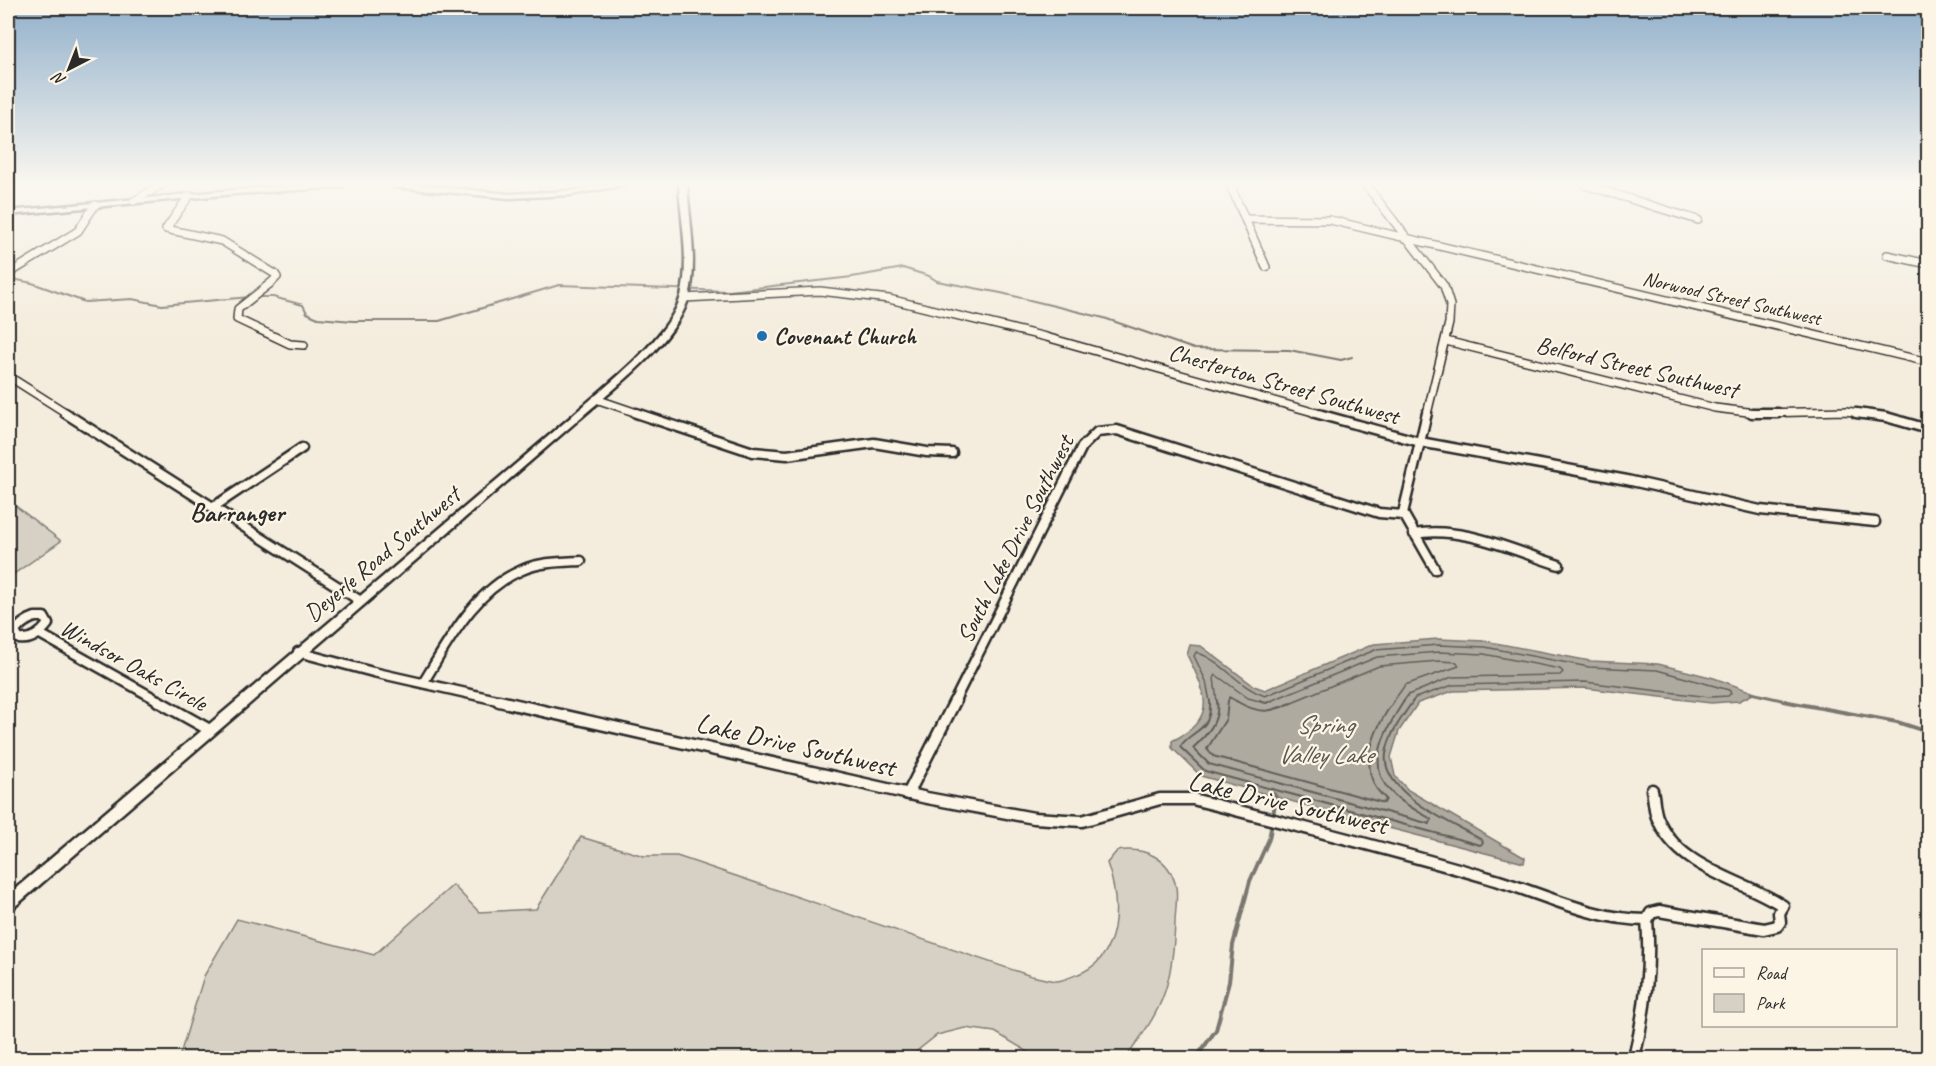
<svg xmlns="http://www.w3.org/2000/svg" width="1936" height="1066" font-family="Caveat,sans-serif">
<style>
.green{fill:#d6d1c4;stroke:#807e78;stroke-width:1.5}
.water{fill:#afaaa0;stroke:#7a7771;stroke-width:1.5}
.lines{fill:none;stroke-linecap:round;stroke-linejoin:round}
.shore-far1{stroke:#605e5a;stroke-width:1.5}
.shore{stroke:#605e5a;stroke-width:2}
.stream-far2{stroke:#7a7771;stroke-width:2}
.stream-far1{stroke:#7a7771;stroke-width:3}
.stream{stroke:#7a7771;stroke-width:4}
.minor-far2-casing{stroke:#2b2b2b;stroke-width:10}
.minor-far1-casing{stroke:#2b2b2b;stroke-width:13}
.minor-casing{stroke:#2b2b2b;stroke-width:15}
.tertiary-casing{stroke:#2b2b2b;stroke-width:5}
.minor-far2{stroke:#fcf5e5;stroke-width:7}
.minor-far1{stroke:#fcf5e5;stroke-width:8}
.minor{stroke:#fcf5e5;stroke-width:10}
.tertiary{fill:#fcf5e5;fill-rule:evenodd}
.poi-dot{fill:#1f6fb2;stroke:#fcf5e5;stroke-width:2}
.labels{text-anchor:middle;stroke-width:4.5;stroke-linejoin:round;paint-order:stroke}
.far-street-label{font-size:20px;fill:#2b2b2b;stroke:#fcf5e5}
.poi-label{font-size:24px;font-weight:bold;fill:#2b2b2b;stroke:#fcf5e5;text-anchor:start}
.street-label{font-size:24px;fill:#2b2b2b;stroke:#fcf5e5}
.neighbourhood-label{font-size:26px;font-weight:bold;fill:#2b2b2b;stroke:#fcf5e5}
.water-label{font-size:26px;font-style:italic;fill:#595754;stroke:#fcf5e5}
.near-street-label{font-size:28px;fill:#2b2b2b;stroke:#fcf5e5}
</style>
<rect width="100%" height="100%" fill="#f4edde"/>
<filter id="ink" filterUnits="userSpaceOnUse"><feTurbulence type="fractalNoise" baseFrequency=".0167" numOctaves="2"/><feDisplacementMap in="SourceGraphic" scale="12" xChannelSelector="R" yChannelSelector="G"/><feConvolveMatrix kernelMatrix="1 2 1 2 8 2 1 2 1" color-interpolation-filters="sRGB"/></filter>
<g filter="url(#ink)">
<g class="green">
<polygon points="8,500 61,541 8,578"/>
<path d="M581 837 644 856H677L1031 976C1039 977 1050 981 1058 981 1064 980 1071 977 1076 975 1122 959 1121 902 1107 863L1117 851C1144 847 1170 857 1176 887 1178 898 1175 912 1175 923 1174 946 1172 970 1165 991 1157 1016 1140 1038 1126 1058H1038L995 1032 965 1028 937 1035 908 1058H179L204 976 237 919 374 955 453 885 479 912 536 909Z"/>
</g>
<path class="water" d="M1438 639 1485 641 1590 661 1658 664 1714 678 1755 693 1739 701 1711 703 1585 688 1453 691 1418 703 1399 731 1391 757 1395 776 1408 790 1525 858 1524 863 1362 821 1201 776 1172 748V741C1219 718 1206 693 1187 655L1190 645 1201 646 1254 686 1265 690 1374 644Z"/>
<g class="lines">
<g class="shore-far1">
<path d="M1210 702 1206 681 1194 656 1196 652C1223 661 1238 687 1265 696L1375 650 1439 645 1485 647 1589 667 1657 670 1729 690 1731 693 1728 696 1710 697 1585 682 1453 685 1415 698 1412 702"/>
<polyline points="1217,702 1214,678 1216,675 1248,698 1263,702"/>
<polyline points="1228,702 1229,697 1238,702"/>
<polyline points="1268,702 1377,657 1439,652 1484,654 1560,669 1563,672 1560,675 1452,677 1408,695 1403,702"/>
<polyline points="1292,702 1379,666 1439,661 1457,662 1459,666 1405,685 1393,702"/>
</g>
<g class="shore">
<path d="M1210 701C1212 733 1191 729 1180 747L1205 771 1480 845 1483 843 1482 840C1454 824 1380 793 1386 754 1389 734 1402 717 1413 701"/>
<path d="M1217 701C1220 721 1207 735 1193 748L1209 764 1430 824 1431 819C1416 810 1397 801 1386 786 1367 759 1389 724 1404 701"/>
<path d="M1228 701 1226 719 1207 749 1213 756 1384 803 1386 799C1382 795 1376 790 1374 784 1361 756 1378 723 1394 701"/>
<path d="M1236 701C1262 716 1270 712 1296 701"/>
<polyline points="1258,701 1266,703 1272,701"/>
</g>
<g class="stream-far2">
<polyline points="8,278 32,283 85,302 132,299 162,305 250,297"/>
<polyline points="257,297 273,297 303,305 307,313 318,318 353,321 439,321 559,285 729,291 852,277 903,268 929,276 937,281 1001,293 1104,318 1194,349 1289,350 1341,360 1352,357"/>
</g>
<polyline class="stream-far1" points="1751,693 1790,702"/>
<g class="stream">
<polyline points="1783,701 1897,722 1928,732"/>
<polyline points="1273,816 1276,797 1274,794"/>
<polyline points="1196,1058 1216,1030 1229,982 1233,945 1250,881 1269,839 1272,823"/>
</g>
<defs>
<g id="minor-far2">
<polyline points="1230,185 1266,267"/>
<polyline points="1366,185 1444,286 1450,305 1449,323 1427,414"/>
<polyline points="1585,185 1698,220"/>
<polyline points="189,196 166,229 222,241 275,274 277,277 272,282 238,309 237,319 290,344 304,345"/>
<polyline points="134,201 161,185"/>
<polyline points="1245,219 1330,220 1928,362"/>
<polyline points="1887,255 1928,264"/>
<polyline points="8,274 78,231 95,205"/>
<polyline points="684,298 820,291 889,299 1046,337 1320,414"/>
<polyline points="1446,341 1715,408 1756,413 1846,411 1866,414"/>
<polyline points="8,376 68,414"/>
<polyline points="596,399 640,414"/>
</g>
<g id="minor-far1">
<polyline points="65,413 359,600"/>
<polyline points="636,413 753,452 787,455 874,443 927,452 952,453"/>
<polyline points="1315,413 1420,442 1627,480 1760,510 1875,522"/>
<polyline points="1427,413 1403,513 1435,569"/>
<polyline points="1752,413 1778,413"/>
<polyline points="1856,413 1886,417 1928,429"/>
<polyline points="212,508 302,448"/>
<path d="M1414 534C1462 525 1514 551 1559 565"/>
<path d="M35 617H44L48 624C41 633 32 641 19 639L15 632C20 624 26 620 35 617Z"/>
<polyline points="40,634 161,702"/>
<polyline points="298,652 373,672 506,702"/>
<path d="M423 683C449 641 474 590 522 570 540 562 561 562 581 561"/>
<polyline points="954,702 1082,447 1097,432 1117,430 1379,513 1403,515"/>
</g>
<g id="minor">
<polyline points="158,701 208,729"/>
<path d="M499 701 927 798 1034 818 1082 821 1160 799H1193C1292 825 1391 849 1489 878 1542 893 1592 920 1647 920"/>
<polyline points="908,794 955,701"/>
<path d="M1647 920 1651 913 1659 911 1764 929 1777 926 1780 922 1779 913 1783 906C1741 878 1678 870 1657 817 1654 809 1654 799 1652 790"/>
<path d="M1634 1058C1645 1012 1651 967 1647 920"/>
</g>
<g id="tertiary">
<polygon points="300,185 345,185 342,187 234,194 8,215 8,211 234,190"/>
<polygon points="391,185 423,185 509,194 570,191 604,185 624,185 570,195 509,198 394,187"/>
<path d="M679 185H687C689 219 698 263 689 296 677 342 612 390 577 421L13 908 8 910V895L571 417C605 386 668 340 681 296 690 263 681 219 679 185Z"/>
</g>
</defs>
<use href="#minor-far2" class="minor-far2-casing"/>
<use href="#minor-far1" class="minor-far1-casing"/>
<use href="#minor" class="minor-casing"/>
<use href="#tertiary" class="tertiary-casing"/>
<use href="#minor-far2" class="minor-far2"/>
<use href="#minor-far1" class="minor-far1"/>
<use href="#minor" class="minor"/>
<use href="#tertiary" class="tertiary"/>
</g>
</g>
<linearGradient id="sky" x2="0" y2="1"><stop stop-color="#91b0cb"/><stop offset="0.55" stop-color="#faf7f0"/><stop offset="1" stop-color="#faf7f0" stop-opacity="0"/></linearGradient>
<rect width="1936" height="335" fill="url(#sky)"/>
<circle class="poi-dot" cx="762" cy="336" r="6"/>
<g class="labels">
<g class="far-street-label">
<text transform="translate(1732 298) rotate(13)" y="7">Norwood Street Southwest</text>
</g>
<g class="poi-label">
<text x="774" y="344">Covenant Church</text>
</g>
<g class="street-label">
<text transform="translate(1637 367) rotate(13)" y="8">Belford Street Southwest</text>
<text transform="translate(1284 384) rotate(16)" y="8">Chesterton Street Southwest</text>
<text transform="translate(1015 539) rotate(-63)" y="8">South Lake Drive Southwest</text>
<text transform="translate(382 554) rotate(-40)" y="8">Deyerle Road Southwest</text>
<text transform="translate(134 665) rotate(29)" y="8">Windsor Oaks Circle</text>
</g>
<g class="neighbourhood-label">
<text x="237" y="521">Barranger</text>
</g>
<g class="water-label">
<text x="1325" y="733">Spring<tspan x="1325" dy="30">Valley Lake</tspan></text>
</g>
<g class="near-street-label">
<text transform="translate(796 744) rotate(13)" y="10">Lake Drive Southwest</text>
<text transform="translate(1288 802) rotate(13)" y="10">Lake Drive Southwest</text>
</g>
</g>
<rect width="1936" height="1066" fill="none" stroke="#fcf5e5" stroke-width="30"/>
<rect x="15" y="15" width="1906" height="1036" fill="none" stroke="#2b2b2b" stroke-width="2" filter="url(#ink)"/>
<rect x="1702" y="949" width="195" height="78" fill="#fcf5e5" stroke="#a8a49b" stroke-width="1.5"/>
<rect x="1714" y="968" width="30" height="9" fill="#fcf5e5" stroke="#a8a49b" stroke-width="1.5"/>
<text x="1756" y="979" font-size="18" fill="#2b2b2b">Road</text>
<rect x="1714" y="994" width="30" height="18" fill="#d6d1c4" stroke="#a8a49b" stroke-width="1.5"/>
<text x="1756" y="1009" font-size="18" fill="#2b2b2b">Park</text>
<g transform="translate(69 69) rotate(222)" stroke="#fcf5e5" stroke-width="4.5" paint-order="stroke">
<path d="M0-4.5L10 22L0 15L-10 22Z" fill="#2b2b2b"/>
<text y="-9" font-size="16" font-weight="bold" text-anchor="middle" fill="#2b2b2b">N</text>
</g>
</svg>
